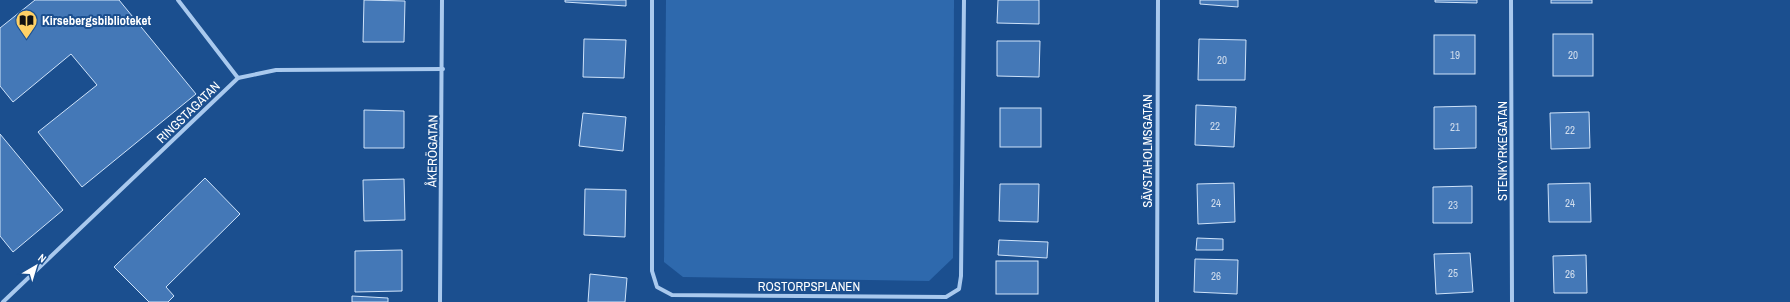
<svg xmlns="http://www.w3.org/2000/svg" width="1790" height="302" font-family="'Archivo Narrow',sans-serif">
<style>
.green{fill:#2e69ad}
.building{fill:#4478b7;stroke:#cfe3fa}
.lines{fill:none;stroke-linecap:round;stroke-linejoin:round}
.minor{stroke:#a9c9ee;stroke-width:4}
.labels{text-anchor:middle;stroke-width:4;stroke-linejoin:round;paint-order:stroke}
.number-label{font-size:11px;fill:#d0dded}
.poi-label{font-size:13px;font-weight:bold;fill:#fff;stroke:#1b4f8f;text-anchor:start}
.street-label{font-size:13px;fill:#fff;stroke:#1b4f8f}
</style>
<rect width="100%" height="100%" fill="#1b4f8f"/>
<polygon class="green" points="666,0 954,0 953,258 929,281 683,277 664,262"/>
<g class="building">
<polygon points="35,0 119,0 196,94 82,187 38,132 97,85 71,54 13,102 0,86 0,28"/>
<polygon points="364,0 405,1 404,42 363,42"/>
<polygon points="565,0 626,0 626,6 565,2"/>
<polygon points="998,0 1039,0 1039,24 997,23"/>
<polygon points="1200,0 1238,0 1238,7 1200,4"/>
<polygon points="1435,0 1477,0 1477,3 1435,2"/>
<rect x="1551" y="0" width="41" height="3"/>
<rect x="1553" y="34" width="40" height="42"/>
<rect x="1434" y="35" width="41" height="39"/>
<polygon points="584,39 626,40 624,78 583,77"/>
<polygon points="1199,39 1246,40 1245,80 1198,80"/>
<polygon points="997,41 1040,41 1039,77 997,76"/>
<polygon points="1196,105 1236,107 1234,147 1195,145"/>
<polygon points="1476,106 1476,148 1434,149 1434,107"/>
<rect x="1000" y="108" width="41" height="39"/>
<polygon points="364,110 404,111 404,148 364,148"/>
<polygon points="1589,112 1590,148 1551,149 1550,113"/>
<polygon points="583,113 626,117 623,151 579,146"/>
<polygon points="0,134 63,210 13,252 0,236"/>
<polygon points="205,178 240,214 166,287 174,296 168,302 149,302 114,267"/>
<polygon points="404,179 405,220 364,221 363,180"/>
<polygon points="1234,183 1235,222 1198,224 1197,184"/>
<polygon points="1590,183 1591,222 1549,222 1548,184"/>
<polygon points="1000,184 1039,184 1038,222 999,221"/>
<polygon points="1472,186 1472,223 1433,223 1433,187"/>
<polygon points="585,189 626,190 625,237 584,235"/>
<polygon points="1197,238 1223,239 1223,250 1196,250"/>
<polygon points="999,240 1048,242 1047,258 998,255"/>
<polygon points="402,250 402,291 355,292 355,251"/>
<polygon points="1470,253 1473,292 1436,294 1434,254"/>
<polygon points="1586,255 1587,293 1554,293 1553,256"/>
<polygon points="1195,259 1238,260 1237,294 1194,292"/>
<rect x="996" y="261" width="42" height="33"/>
<polygon points="590,274 627,278 625,302 588,302"/>
<polygon points="352,296 388,298 388,302 352,302"/>
</g>
<g class="lines">
<g class="minor">
<polyline points="178,0 238,78"/>
<polyline points="652,0 652,271 657,287 672,295 946,297 959,289 961,276 964,0"/>
<polyline points="1511,0 1512,302"/>
<polyline points="3,302 238,78 276,70 443,69"/>
<polyline points="440,302 442,0"/>
<polyline points="1157,302 1158,0"/>
</g>
</g>
<defs>
<symbol id="library-pin" viewBox="-11 -11 22 30"><path d="M0 17L-7.5 6A9.5 9.5 0 1 1 7.5 6Z" fill="#ffd166" stroke="#1b4f8f"/><path d="M-6-4Q-3-5.5-.7-3.5V5Q-3 3-6 4ZM6-4Q3-5.5 .7-3.5V5Q3 3 6 4Z" fill="#111"/></symbol>
</defs>
<g fill-rule="evenodd">
<use href="#library-pin" x="14" y="8" width="25" height="34"/>
</g>
<g class="labels">
<g class="number-label">
<text x="1455" y="59">19</text>
<text x="1573" y="59">20</text>
<text x="1222" y="64">20</text>
<text x="1215" y="130">22</text>
<text x="1455" y="131">21</text>
<text x="1570" y="134">22</text>
<text x="1216" y="207">24</text>
<text x="1570" y="207">24</text>
<text x="1453" y="209">23</text>
<text x="1453" y="277">25</text>
<text x="1570" y="278">26</text>
<text x="1216" y="280">26</text>
</g>
<g class="poi-label">
<text x="42" y="25">Kirsebergsbiblioteket</text>
</g>
<g class="street-label">
<text transform="translate(188 112) rotate(-44)" y="5">RINGSTAGATAN</text>
<text transform="translate(432 151) rotate(-89)" y="5">ÅKERÖGATAN</text>
<text transform="translate(1147 151) rotate(-90)" y="5">SÄVSTAHOLMSGATAN</text>
<text transform="translate(1502 151) rotate(-90)" y="5">STENKYRKEGATAN</text>
<text x="809" y="291">ROSTORPSPLANEN</text>
</g>
</g>
<g transform="translate(36 266) rotate(38)" stroke="#1b4f8f" stroke-width="3" paint-order="stroke">
<path d="M0-3L7 15L0 10L-7 15Z" fill="#ffffff"/>
<text y="-6" font-size="11" font-weight="bold" text-anchor="middle" fill="#ffffff">N</text>
</g>
</svg>
